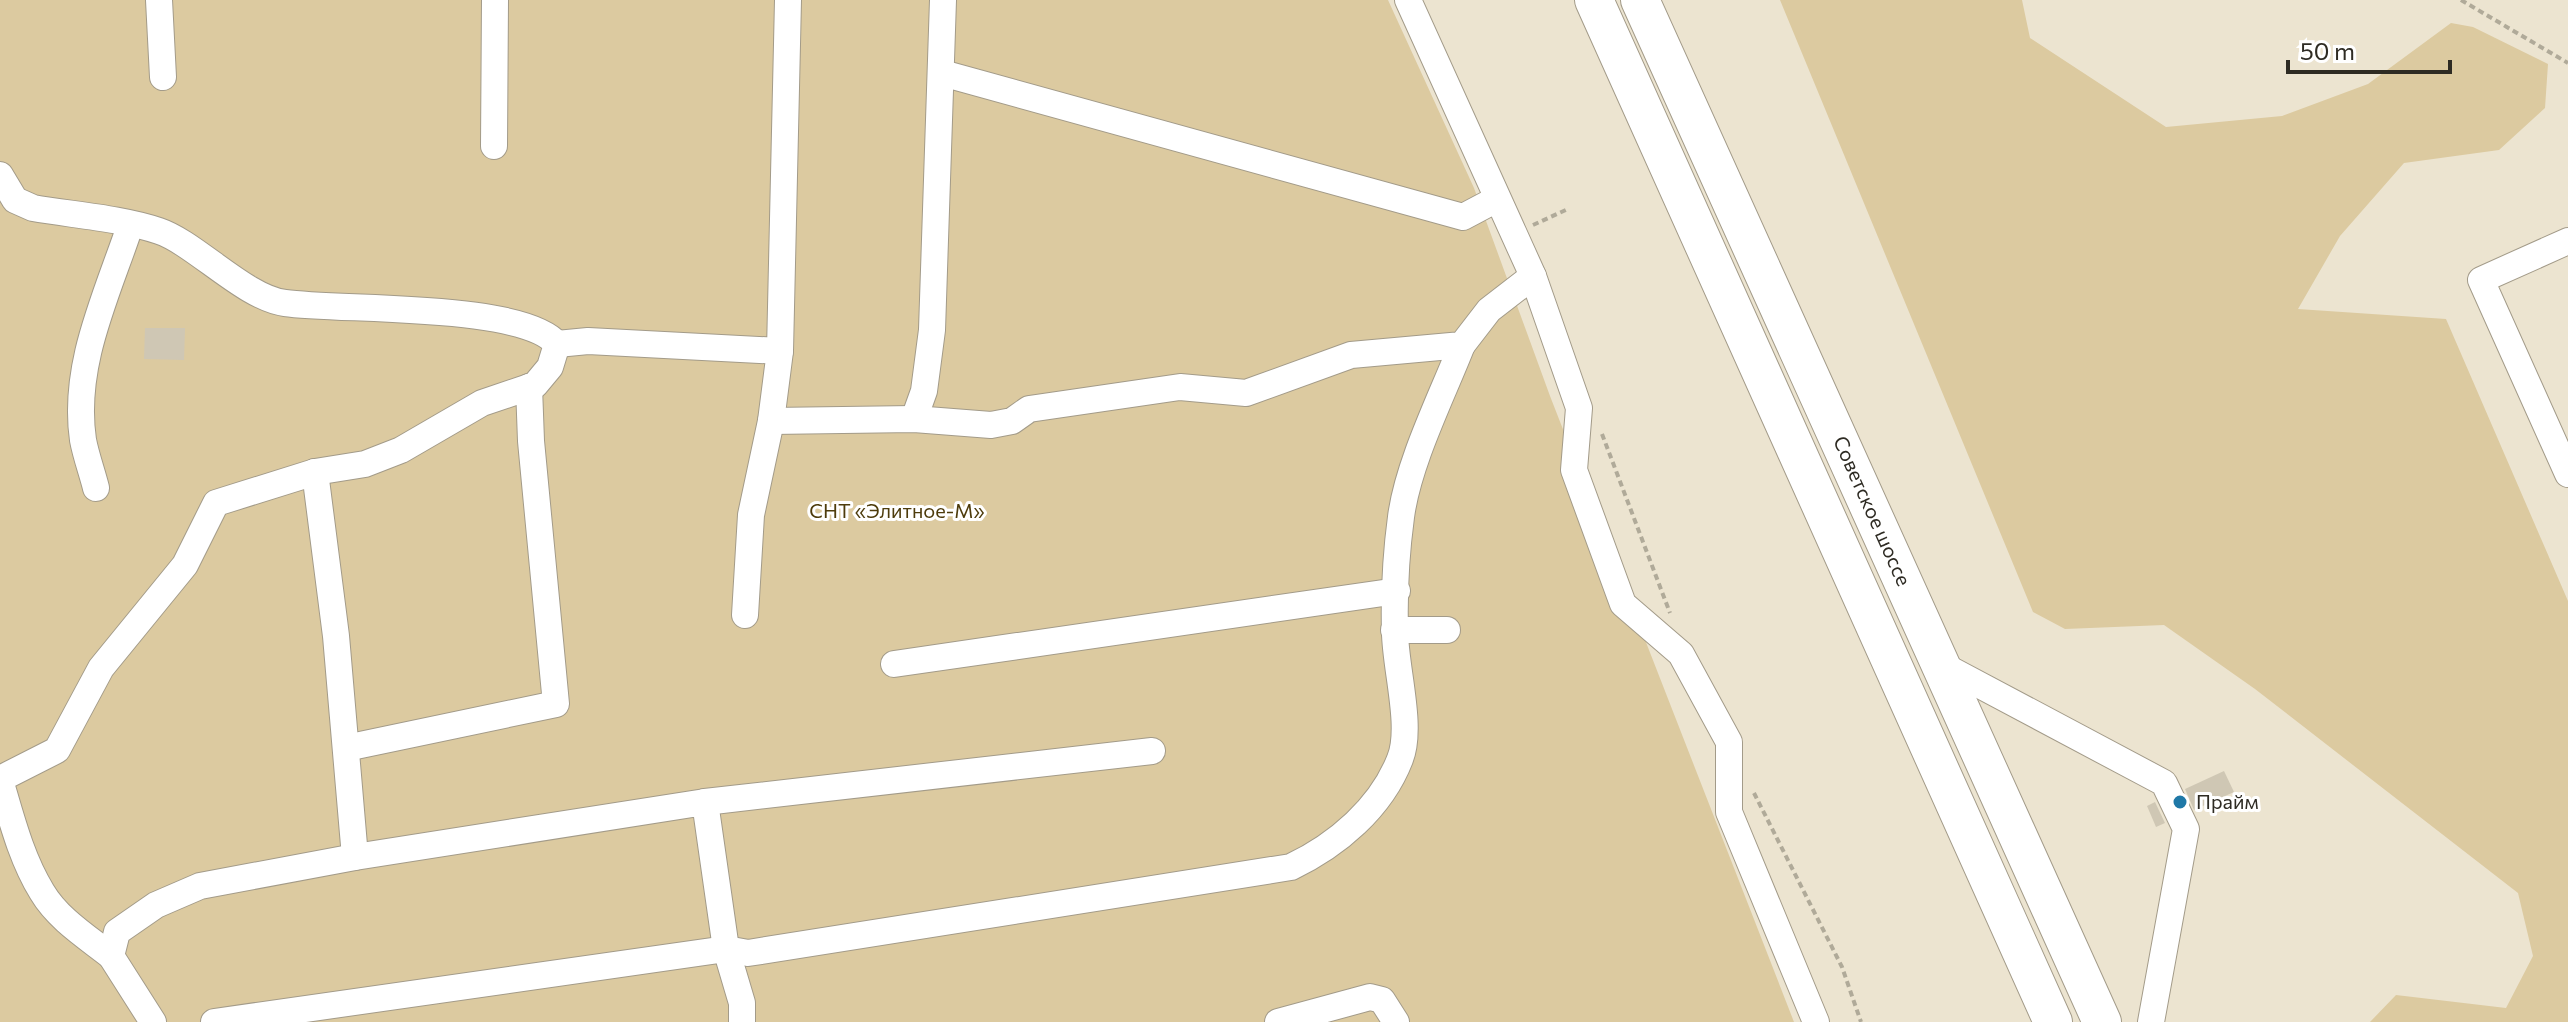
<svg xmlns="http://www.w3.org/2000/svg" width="2568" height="1022" font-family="Commissioner,sans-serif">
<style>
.green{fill:#dccaa0}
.building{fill:#cfc7b4}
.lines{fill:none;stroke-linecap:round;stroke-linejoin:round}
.minor-casing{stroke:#a39b89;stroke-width:28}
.highway-casing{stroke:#a39b89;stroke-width:40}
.path{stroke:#b0aa99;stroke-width:4;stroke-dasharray:6 4;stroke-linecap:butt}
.minor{stroke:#fff;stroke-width:26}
.highway{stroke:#fff;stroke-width:38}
.poi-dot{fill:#1f78a7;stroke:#fff;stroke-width:3}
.labels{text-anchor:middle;stroke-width:6;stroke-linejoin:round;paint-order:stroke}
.park-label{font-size:20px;fill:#4e3c0c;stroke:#fff}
.street-label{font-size:20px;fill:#2e2b23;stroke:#fff}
.poi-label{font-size:20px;fill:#2e2b23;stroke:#fff;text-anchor:start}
</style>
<rect width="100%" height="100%" fill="#ece4d0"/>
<g class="green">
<polygon points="0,0 1388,0 1474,188 1550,396 1794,1022 0,1022"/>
<polygon points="1780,0 2022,0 2030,38 2166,127 2282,116 2368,84 2451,23 2473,27 2548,64 2545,108 2499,150 2404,163 2340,236 2298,309 2446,319 2568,601 2568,1022 2370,1022 2396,995 2506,1008 2533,956 2518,893 2255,689 2164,625 2065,629 2033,612"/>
</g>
<g class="building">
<polygon points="145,328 185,328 184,360 144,359"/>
<polygon points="2224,771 2234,792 2194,810 2185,789"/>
<polygon points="2155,802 2165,823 2156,827 2147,806"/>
</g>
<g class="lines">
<defs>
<g id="minor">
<polyline points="159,0 163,77"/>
<polyline points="1408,0 1533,276 1579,408 1574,470 1623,604 1681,654 1729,742 1729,812 1816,1022"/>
<polyline points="942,73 1463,217 1497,199"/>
<polyline points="494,146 495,0"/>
<path d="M0 175 15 200 33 208C73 215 120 218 159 231 195 243 245 298 285 303 342 311 523 303 557 344L550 367 535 385 482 403 401 450 365 464 315 472 216 503 185 565 101 668 57 750 0 779"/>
<polyline points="2568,241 2481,280 2568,474"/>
<polyline points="557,344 588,341 780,351"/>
<polyline points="914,419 924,391 932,330 943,0"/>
<polyline points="771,421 914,419 991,425 1012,421 1029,409 1180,387 1246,393 1351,355 1462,345 1489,310 1533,276"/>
<polyline points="315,472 336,636 355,857"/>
<path d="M96 488C92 472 86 456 83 440 72 365 107 295 130 226"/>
<polyline points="745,615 751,515 771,421 780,351 788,0"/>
<polyline points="1394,630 1447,630"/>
<polyline points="894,664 1397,591"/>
<polyline points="1942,665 2164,783 2186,829 2151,1022"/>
<polyline points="346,748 556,704 531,441 529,387"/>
<path d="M0 780C11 817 21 858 42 892 58 919 87 937 111 956"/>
<polyline points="705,802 1152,751"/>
<polyline points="153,1022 111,956 117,932 156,905 200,886 355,857 705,802 726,949 742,1003 742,1022"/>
<path d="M214 1022 726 949 748 953 1291 867C1337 845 1381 808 1400 759 1413 727 1395 667 1395 632 1394 595 1396 554 1401 517 1408 463 1442 396 1462 345"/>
<polyline points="1278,1022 1370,997 1382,1000 1396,1022"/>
</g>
<g id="highway">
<polyline points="1594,0 2053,1022"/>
<polyline points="1640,0 2102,1022"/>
</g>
</defs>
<use href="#minor" class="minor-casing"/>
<use href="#highway" class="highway-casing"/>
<g class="path">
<polyline points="2461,0 2568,63"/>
<polyline points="1533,225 1568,209"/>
<polyline points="1602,434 1670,613"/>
<polyline points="1754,793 1842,967 1861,1022"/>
</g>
<use href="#minor" class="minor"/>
<use href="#highway" class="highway"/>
</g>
<circle class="poi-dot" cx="2180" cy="802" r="8"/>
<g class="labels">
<g class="park-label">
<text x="897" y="518">СНТ «Элитное-М»</text>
</g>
<g class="street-label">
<text transform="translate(1872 511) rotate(66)" y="7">Советское шоссе</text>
</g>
<g class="poi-label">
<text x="2196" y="809">Прайм</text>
</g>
</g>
<path d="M2288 60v12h162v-12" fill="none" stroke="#2e2b23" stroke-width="4"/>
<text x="2300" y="60" font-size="24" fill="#2e2b23" stroke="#ffffff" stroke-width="6" paint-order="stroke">50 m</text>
</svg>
